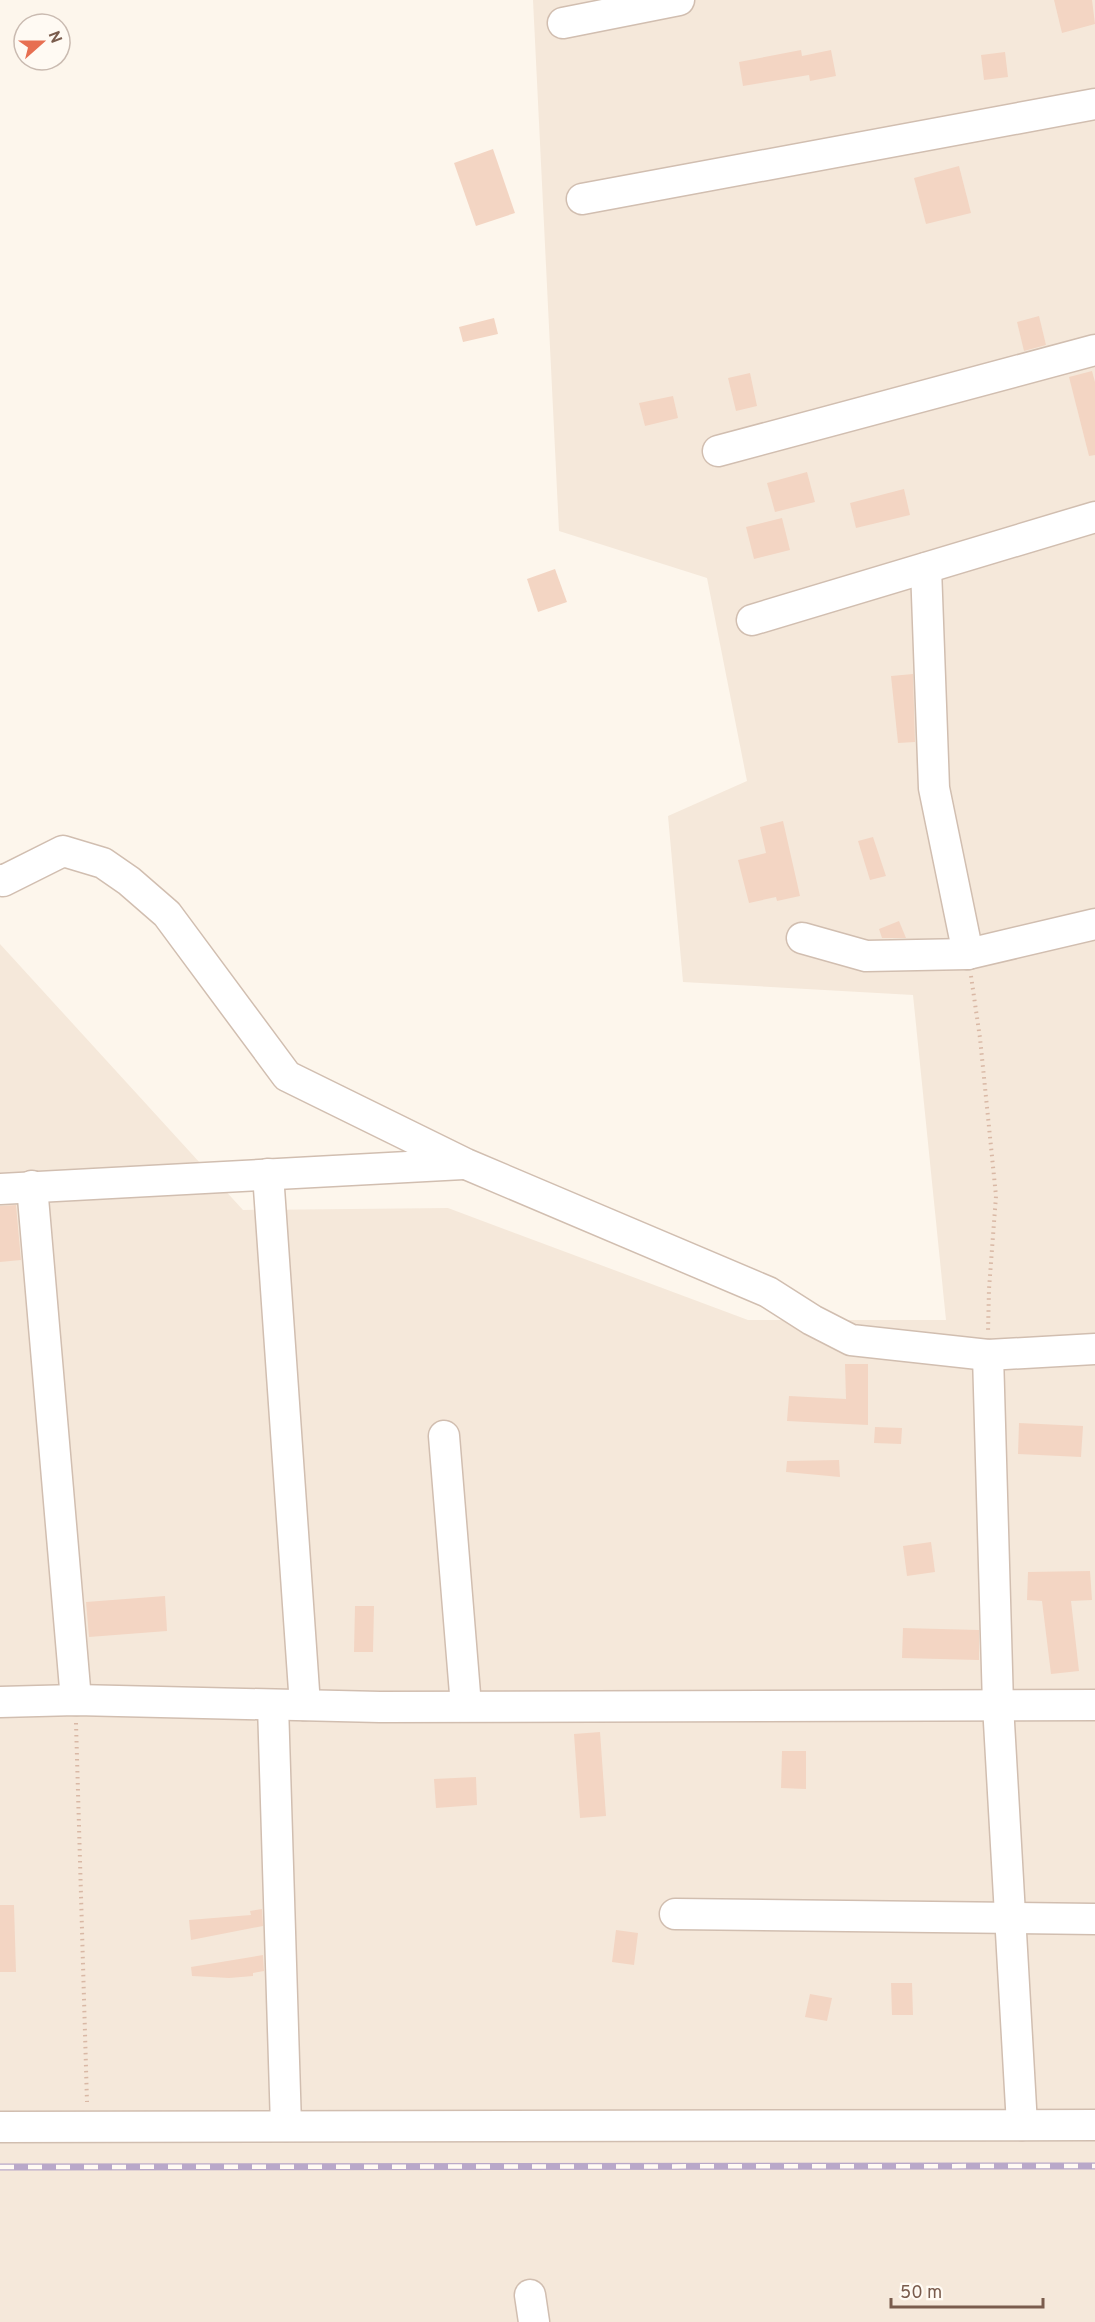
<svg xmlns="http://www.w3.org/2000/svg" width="1095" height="2322" font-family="Overpass,sans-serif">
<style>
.residential{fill:#f5e8da}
.building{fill:#f3d5c3}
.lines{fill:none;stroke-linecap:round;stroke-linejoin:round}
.minor-casing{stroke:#d1beb0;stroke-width:33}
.path{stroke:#d9b8a5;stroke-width:4;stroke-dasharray:1.5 4.5;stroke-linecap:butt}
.minor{stroke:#fff;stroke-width:30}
.rail-casing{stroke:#b9a8c9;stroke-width:7}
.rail{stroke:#fffaf3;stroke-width:4.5;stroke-dasharray:14;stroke-linecap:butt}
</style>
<rect width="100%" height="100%" fill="#fdf6ec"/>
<polygon class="residential" points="533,0 1095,0 1095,2322 0,2322 0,944 243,1210 448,1208 748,1320 946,1320 913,995 683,982 668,816 747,781 707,578 559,531"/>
<g class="building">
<polygon points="1054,0 1092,0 1095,24 1062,33"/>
<polygon points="801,50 802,56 831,50 836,76 810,81 809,75 743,86 739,62"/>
<polygon points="1005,52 1008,77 984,80 981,55"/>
<polygon points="493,149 515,213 476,226 454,163"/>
<polygon points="959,166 971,213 926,224 914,178"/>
<polygon points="1039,316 1046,345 1024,351 1017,322"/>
<polygon points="494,318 498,334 463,342 459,327"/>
<polygon points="1092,371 1095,382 1095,455 1089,456 1069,377"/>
<polygon points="750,373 757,406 736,411 728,378"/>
<polygon points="673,396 678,418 645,426 639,403"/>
<polygon points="807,472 815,502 775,512 767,483"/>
<polygon points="904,489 910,515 856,528 850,503"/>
<polygon points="782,518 790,550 754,559 746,527"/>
<polygon points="555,569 567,602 538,612 527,579"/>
<polygon points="913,674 915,742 898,743 891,676"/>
<polygon points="783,821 800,896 777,901 776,897 749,903 738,860 766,853 760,827"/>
<polygon points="873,837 886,876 870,880 858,841"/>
<polygon points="899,921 906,938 882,938 879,929"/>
<polygon points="16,1205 21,1260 0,1262 0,1206"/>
<polygon points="845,1364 868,1364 868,1425 787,1421 789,1396 846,1399"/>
<polygon points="1019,1423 1083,1426 1081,1457 1018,1454"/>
<polygon points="875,1427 902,1428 901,1444 874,1443"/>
<polygon points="839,1460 840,1477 786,1472 787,1461"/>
<polygon points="931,1542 935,1572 907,1576 903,1546"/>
<polygon points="1090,1571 1092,1600 1071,1601 1079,1671 1051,1674 1042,1601 1027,1600 1028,1572"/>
<polygon points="165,1596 167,1631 89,1637 86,1602"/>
<polygon points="355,1606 374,1606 373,1652 354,1652"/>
<polygon points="903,1628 979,1630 979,1660 902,1658"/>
<polygon points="600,1732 606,1816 580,1818 574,1734"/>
<polygon points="782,1751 806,1751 806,1789 781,1788"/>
<polygon points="476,1777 477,1805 436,1808 434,1779"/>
<polygon points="0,1905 14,1905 16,1972 0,1972"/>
<polygon points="262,1909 263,1926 191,1940 189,1920 251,1915 250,1911"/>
<polygon points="616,1930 638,1933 634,1965 612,1962"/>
<polygon points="263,1955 264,1971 253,1973 253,1976 229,1978 192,1976 191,1967"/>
<polygon points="891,1983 912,1983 913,2015 892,2015"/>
<polygon points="810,1994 832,1998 827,2021 805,2017"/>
</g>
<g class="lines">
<defs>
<g id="minor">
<polyline points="563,23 679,0"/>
<polyline points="582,199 1095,104"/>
<polyline points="718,451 1095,350"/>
<polyline points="926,568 934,788 968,954"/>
<polyline points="752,620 1095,517"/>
<polyline points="0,880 3,881 63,851 103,863 129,881 167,914 287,1076 466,1164 768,1292 812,1320 851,1340 988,1355 1095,1349"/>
<polyline points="802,938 866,956 968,954 1095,924"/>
<polyline points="268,1174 305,1705"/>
<polyline points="32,1186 76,1700"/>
<polyline points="0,1189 463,1164"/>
<polyline points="988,1355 998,1705 1022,2125"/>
<polyline points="444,1436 466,1706"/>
<polyline points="0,1702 76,1700 380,1707 1095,1705"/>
<polyline points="273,1705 286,2126"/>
<polyline points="675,1914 1095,1919"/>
<polyline points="0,2127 1095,2125"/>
<polyline points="530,2295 534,2322"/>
</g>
</defs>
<use href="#minor" class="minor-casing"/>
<g class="path">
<polyline points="971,976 980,1038 996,1196 989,1289 988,1333"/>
<polyline points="76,1723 87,2102"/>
</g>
<use href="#minor" class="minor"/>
<defs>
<polyline id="rail" points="0,2167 1095,2166"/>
</defs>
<use href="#rail" class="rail-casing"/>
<use href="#rail" class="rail"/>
</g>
<g transform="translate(42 42) rotate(69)"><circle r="28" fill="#fffaf3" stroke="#cabbb1" stroke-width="1.5"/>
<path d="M0-4.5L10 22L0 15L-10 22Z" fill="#e76f51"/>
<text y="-9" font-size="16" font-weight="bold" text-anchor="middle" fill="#7a5c4d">N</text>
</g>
<path d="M891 2298v9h152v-9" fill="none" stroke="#7a5c4d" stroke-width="3"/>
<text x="900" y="2298" font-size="18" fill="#7a5c4d" stroke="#fffaf3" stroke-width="4.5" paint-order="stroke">50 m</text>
</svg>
